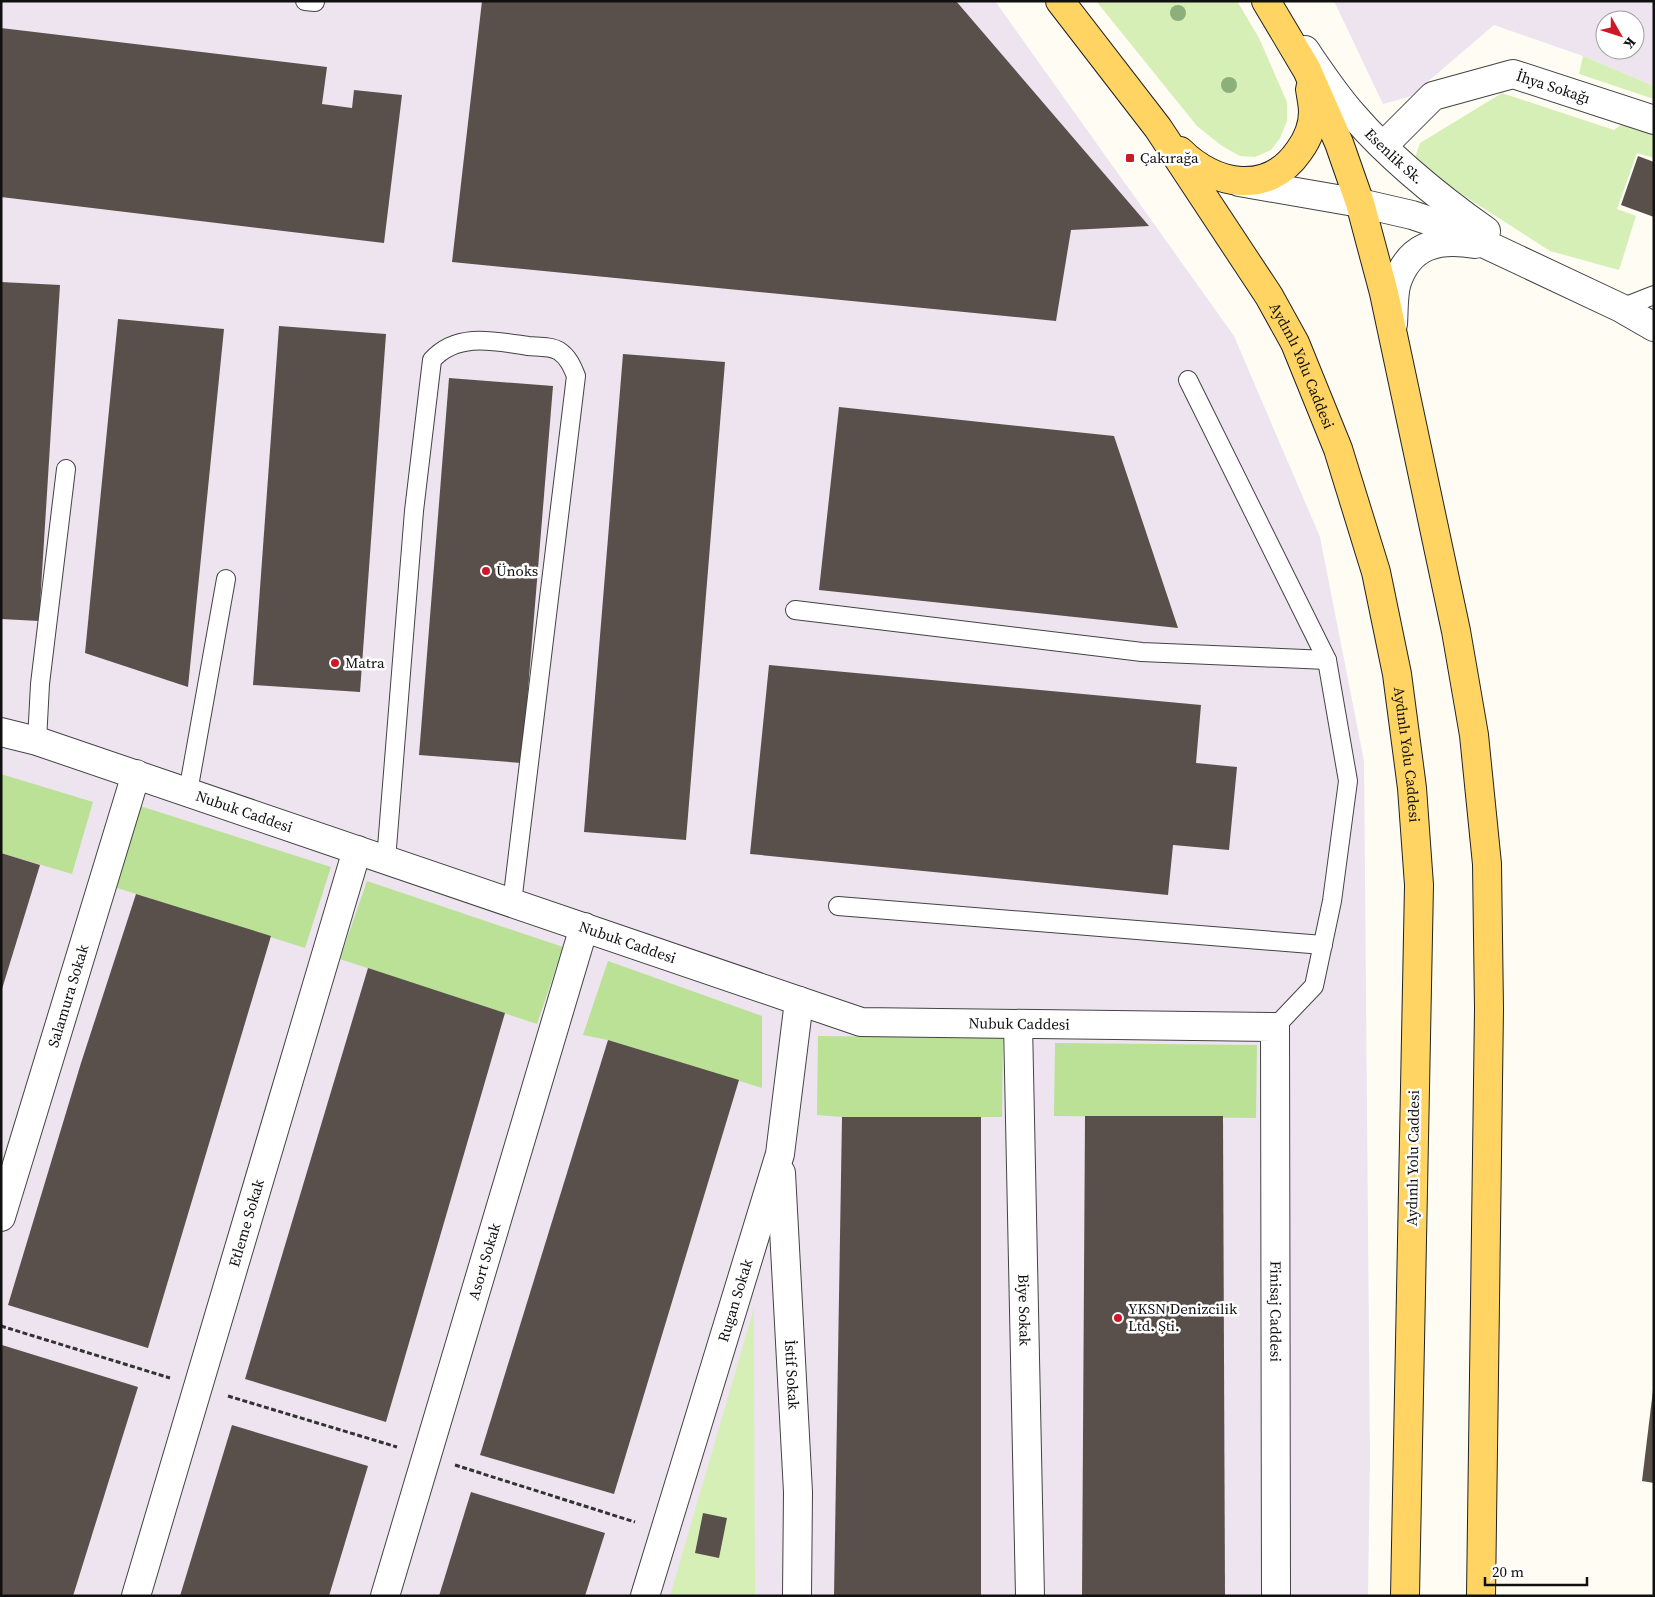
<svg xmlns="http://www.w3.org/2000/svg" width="1655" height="1597" font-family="'Source Serif 4',serif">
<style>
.industrial{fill:#ede4ef;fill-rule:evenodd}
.green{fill:#d6efb7}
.forest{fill:#bae195}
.building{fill:#5a504b}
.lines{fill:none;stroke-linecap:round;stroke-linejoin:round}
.service-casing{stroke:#434343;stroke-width:20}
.minor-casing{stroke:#434343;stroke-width:30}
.tertiary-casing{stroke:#434343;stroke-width:30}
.primary-casing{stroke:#212121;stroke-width:30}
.path{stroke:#323232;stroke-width:3;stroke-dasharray:5 2.5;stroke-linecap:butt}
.service{stroke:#fff;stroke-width:18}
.minor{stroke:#fff;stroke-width:28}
.tertiary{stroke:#fff;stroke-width:28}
.primary{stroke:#ffd463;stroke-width:28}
.tree{fill:#8caf7b}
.poi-dot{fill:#cf1827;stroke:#fff;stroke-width:2}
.labels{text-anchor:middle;stroke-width:5;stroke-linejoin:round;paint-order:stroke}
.street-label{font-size:15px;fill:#101010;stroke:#fff}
.poi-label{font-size:15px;fill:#101010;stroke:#fff;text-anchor:start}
</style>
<rect width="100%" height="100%" fill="#fffcf3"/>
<g class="industrial">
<polygon points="1,1 995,1 1234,336 1320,537 1364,761 1370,1459 1368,1596 1,1596"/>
<path d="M1334 1H1654V86L1583 56 1494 25 1411 96 1383 104ZM1605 20H1635V50H1605Z"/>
</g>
<g class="green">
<polygon points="1096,1 1237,1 1259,38 1287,102 1287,121 1280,138 1271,150 1255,157 1240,156 1222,146 1197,126"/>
<polygon points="1583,56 1654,86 1654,99 1579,74"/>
<polygon points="1502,93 1614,130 1626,121 1654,130 1654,158 1637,153 1617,209 1636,216 1619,270 1550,251 1413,163 1420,143"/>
<polygon points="754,1308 755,1596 670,1596"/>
</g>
<g class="forest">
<polygon points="1,774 93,802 72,874 1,853"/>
<polygon points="137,805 331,867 305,948 111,886"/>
<polygon points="367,881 563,947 537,1024 340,959"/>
<polygon points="608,961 762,1016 762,1088 608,1040 583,1035"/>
<polygon points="818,1036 1003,1038 1002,1117 842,1117 817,1115"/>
<polygon points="1055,1043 1257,1045 1256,1118 1054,1116"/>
</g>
<g class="building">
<polygon points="482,1 956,1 1149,226 1071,230 1056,321 452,262"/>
<polygon points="1,28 327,67 322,104 352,108 354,90 402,95 384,243 1,197"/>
<polygon points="1638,156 1654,162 1654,217 1621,205"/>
<polygon points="1,282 60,285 39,621 1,619"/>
<polygon points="118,319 224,329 188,687 85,653"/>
<polygon points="279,326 386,334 360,692 253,685"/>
<polygon points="623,354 725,362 686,840 584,832"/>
<polygon points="449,378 553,386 522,763 419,755"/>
<polygon points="839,407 1114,436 1178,628 819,590"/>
<polygon points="769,665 1201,705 1196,763 1237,767 1229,850 1173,845 1168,895 750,854"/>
<polygon points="1,853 40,865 2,989 1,989"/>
<polygon points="136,894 271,936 148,1348 8,1305 81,1063"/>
<polygon points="368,968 505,1013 386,1422 245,1379"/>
<polygon points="608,1040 739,1080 614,1494 480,1455"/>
<polygon points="1085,1116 1223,1116 1225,1596 1082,1596"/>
<polygon points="842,1117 981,1117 981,1596 834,1596"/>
<polygon points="2,1345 138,1387 73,1596 1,1596"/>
<polygon points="1653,1390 1654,1390 1654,1483 1642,1481"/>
<polygon points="232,1425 368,1466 329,1596 180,1596"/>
<polygon points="471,1492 605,1533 585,1596 439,1596"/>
<polygon points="703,1513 727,1518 719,1558 695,1553"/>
</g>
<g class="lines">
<defs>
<g id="service">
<polyline points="305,1 315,2"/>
<polyline points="1621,308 1654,295"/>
<polyline points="1188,380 1327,660 1348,781 1332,901 1314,986 1275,1027"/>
<polyline points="795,610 1142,652 1327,660"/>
<polyline points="37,741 40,684 66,469"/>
<polyline points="188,792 226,579"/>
<path d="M386 860 414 511 432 360C457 332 495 341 528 346 537 347 551 346 559 351 568 357 572 366 576 376L512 903"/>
<polyline points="838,906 1323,945"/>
</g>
<g id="minor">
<path id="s1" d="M1383 146 1433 96 1513 74 1654 120"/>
<path id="s2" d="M1 732 37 741 861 1022 1275 1027 1276 1596"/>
<path id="s3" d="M1018 1024 1030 1596"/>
<path id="s4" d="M781 1173 798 1492 797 1596"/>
<path id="s5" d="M1 1217 136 774"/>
<path id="s6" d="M136 1596 357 850"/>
<path id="s7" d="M385 1596 584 927"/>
<path id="s8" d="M645 1596 780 1154 799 1001"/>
</g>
<g id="tertiary">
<path id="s9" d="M1305 50C1320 72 1335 95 1353 115 1391 159 1438 197 1486 231"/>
<polyline points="1239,182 1360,203 1412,215 1451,228 1621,308 1654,327"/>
<path d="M1393 324C1394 311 1393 294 1397 282 1410 244 1439 238 1475 244"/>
</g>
<g id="primary">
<path id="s10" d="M1060 1 1158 128 1269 296 1295 343 1338 449 1376 572 1397 674 1412 788 1419 885 1405 1596"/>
<polyline points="1266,1 1307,70 1339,143 1360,203 1384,293 1456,631 1474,735 1487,864 1489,1009 1481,1596"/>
<path d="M1180 151C1215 186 1268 196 1299 151 1307 140 1313 126 1313 112 1313 105 1311 96 1310 89"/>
</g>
</defs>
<use href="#service" class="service-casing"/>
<use href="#minor" class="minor-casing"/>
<use href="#tertiary" class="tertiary-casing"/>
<use href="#primary" class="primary-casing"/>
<g class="path">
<polyline points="1,1326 170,1378"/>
<polyline points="228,1396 397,1447"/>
<polyline points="455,1465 635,1522"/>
</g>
<use href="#service" class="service"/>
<use href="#minor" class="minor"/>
<use href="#tertiary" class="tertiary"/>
<use href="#primary" class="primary"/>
</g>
<g class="tree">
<circle cx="1178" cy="13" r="8"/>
<circle cx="1229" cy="85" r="8"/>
</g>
<g class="poi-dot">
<rect x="1125" y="153" width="10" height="10" rx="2.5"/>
<circle cx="486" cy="571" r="5"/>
<circle cx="335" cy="663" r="5"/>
<circle cx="1118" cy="1318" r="5"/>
</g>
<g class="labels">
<g class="street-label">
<text dy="5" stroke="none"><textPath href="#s1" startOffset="196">İhya Sokağı</textPath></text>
<text dy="5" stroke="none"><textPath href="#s9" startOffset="139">Esenlik Sk.</textPath></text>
<text dy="5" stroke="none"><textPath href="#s10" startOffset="439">Aydınlı Yolu Caddesi</textPath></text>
<text dy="5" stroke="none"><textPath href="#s10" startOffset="844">Aydınlı Yolu Caddesi</textPath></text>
<text dy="5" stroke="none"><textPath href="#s2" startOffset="256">Nubuk Caddesi</textPath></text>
<text dy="5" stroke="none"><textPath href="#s2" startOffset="661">Nubuk Caddesi</textPath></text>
<text dy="5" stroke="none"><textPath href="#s5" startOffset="231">Salamura Sokak</textPath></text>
<text dy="5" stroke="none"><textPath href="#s2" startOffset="1066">Nubuk Caddesi</textPath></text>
<text transform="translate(1413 1158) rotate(-89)" y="5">Aydınlı Yolu Caddesi</text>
<text dy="5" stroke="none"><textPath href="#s6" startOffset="389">Etleme Sokak</textPath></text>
<text dy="5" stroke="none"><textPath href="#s7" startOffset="349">Asort Sokak</textPath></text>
<text dy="5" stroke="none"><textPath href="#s8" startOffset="309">Rugan Sokak</textPath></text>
<text dy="5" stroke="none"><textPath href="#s3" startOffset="286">Biye Sokak</textPath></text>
<text dy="5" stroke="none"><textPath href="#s2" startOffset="1606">Finisaj Caddesi</textPath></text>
<text dy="5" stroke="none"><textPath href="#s4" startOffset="202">İstif Sokak</textPath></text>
</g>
<g class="poi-label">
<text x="1140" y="163">Çakırağa</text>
<text x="496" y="576">Ünoks</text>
<text x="345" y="668">Matra</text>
<text x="1128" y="1314">YKSN Denizcilik<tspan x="1128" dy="17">Ltd. Şti.</tspan></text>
</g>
</g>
<rect width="1655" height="1597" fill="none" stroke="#101010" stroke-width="5"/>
<g transform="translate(1620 35) rotate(129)"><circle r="24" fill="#ffffff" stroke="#9f9f9f"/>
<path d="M0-4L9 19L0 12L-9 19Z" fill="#cf1827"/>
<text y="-8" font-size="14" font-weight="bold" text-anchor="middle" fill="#101010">K</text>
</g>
<path d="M1485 1577v8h102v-8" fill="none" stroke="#101010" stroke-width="2.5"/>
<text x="1492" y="1577" font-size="15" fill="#101010" stroke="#ffffff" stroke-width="4" paint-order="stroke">20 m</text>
</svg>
